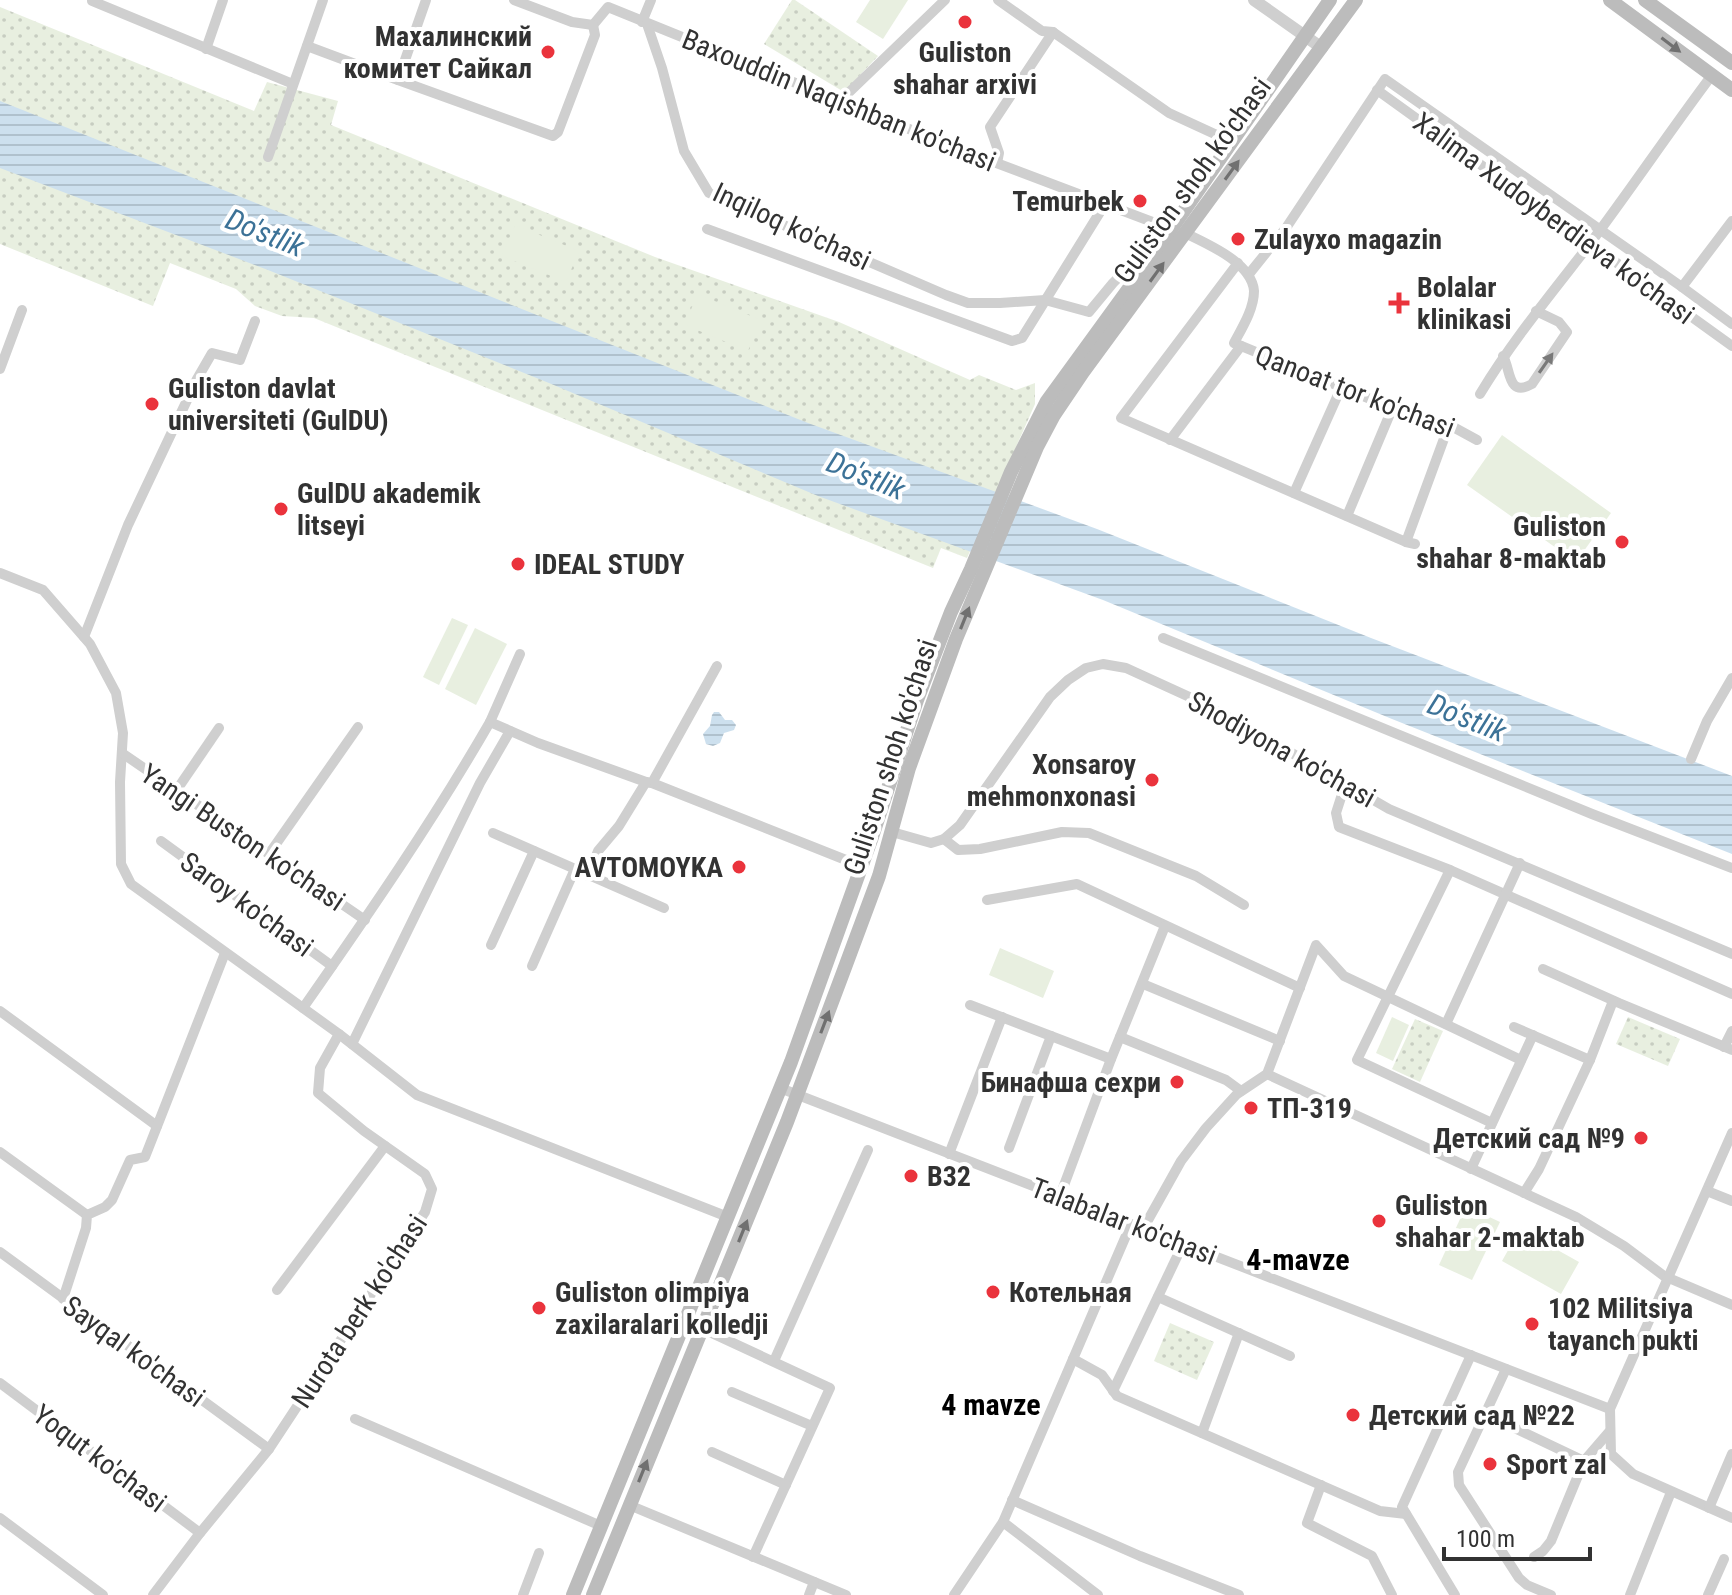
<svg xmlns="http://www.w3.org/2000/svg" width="1732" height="1595" font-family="'Roboto Condensed',sans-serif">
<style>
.park{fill:url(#park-dots)}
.garden{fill:#e8efe0}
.water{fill:url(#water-rules)}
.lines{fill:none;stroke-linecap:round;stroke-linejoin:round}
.minor{stroke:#cfcfcf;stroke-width:10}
.tertiary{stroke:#cfcfcf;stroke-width:12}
.secondary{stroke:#bcbcbc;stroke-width:14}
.oneway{fill:#707070}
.oneway2{fill:#797979}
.poi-dot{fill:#ea333c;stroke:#fff;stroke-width:3}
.labels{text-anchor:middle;stroke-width:8;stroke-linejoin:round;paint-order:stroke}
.poi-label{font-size:28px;font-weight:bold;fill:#323232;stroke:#fff;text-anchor:start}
.street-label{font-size:28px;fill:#323232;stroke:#fff}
.water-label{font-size:30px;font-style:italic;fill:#3c7297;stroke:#fff}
.neighbourhood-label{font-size:30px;font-weight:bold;fill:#000;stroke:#fff}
</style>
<defs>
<pattern id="park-dots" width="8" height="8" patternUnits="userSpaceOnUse" patternTransform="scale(2)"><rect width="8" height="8" fill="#e8efe0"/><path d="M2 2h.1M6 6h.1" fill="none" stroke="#c7cdc1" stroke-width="1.8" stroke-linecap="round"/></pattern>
<pattern id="water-rules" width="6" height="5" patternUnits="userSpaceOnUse" patternTransform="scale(2)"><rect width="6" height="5" fill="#cde0ee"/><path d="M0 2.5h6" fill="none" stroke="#b0c1cd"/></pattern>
</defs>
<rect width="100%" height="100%" fill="#fff"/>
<g class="park">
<polygon points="792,0 795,0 878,56 844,92 764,44"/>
<polygon points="0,7 254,111 267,82 338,101 331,125 655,257 839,322 970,380 979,375 1016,390 1035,383 1035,404 967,558 941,548 933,568 314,318 282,316 255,306 236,289 170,263 153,306 0,244"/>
<polygon points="1628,1017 1680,1039 1668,1066 1616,1044"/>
<polygon points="1415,1019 1443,1031 1420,1082 1392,1069"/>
<polygon points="1170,1323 1214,1342 1197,1380 1154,1361"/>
</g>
<g class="garden">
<polygon points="870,0 908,0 883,39 856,22"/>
<polygon points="515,225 579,251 566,282 502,256"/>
<polygon points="697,294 761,320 748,351 685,325"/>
<polygon points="1502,435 1611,513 1576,562 1467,485"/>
<polygon points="452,618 468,625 439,685 423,677"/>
<polygon points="475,628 507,644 476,705 445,689"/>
<polygon points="1000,948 1054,971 1043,998 989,975"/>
<polygon points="1392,1017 1409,1025 1393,1061 1376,1053"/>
<polygon points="1466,1206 1500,1222 1472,1280 1439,1265"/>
<polygon points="1520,1229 1579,1262 1561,1294 1502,1261"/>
</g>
<g class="water">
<polygon points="0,101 808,423 1097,529 1371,638 1732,776 1732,854 1392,719 1103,600 818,496 549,383 268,270 0,168"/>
<polygon points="714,712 719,712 725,720 732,720 736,725 734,730 724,733 720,743 713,746 706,744 703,734 710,726 712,715"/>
</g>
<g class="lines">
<g class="minor">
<polyline points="93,0 92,1 293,84"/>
<polyline points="514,0 572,22 593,25 608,7 946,144 1171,229"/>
<polyline points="998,0 1042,31 1053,32 1169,113 1232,142"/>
<polyline points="642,22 651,0"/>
<polyline points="647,24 662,68 684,151 709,193 946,295 968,303 1000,303 1045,300 1089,312 1113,283 1140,256 1154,254"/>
<polyline points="307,46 398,80 426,0"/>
<polyline points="206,49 223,0"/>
<polyline points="398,80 553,136 558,132 595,35 593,25"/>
<polyline points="1377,90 1732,346"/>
<polyline points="840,101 945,0"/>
<polyline points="268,157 323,0"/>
<polyline points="997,163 999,153 990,127 1053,32"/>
<polyline points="707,229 1012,341 1022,338 1105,204"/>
<path d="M1185 233C1208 244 1252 263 1254 291 1254 309 1242 328 1234 343L1424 421 1444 422 1477 440"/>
<polyline points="1238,263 1121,418 1406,542 1415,544"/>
<polyline points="1249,274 1286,228 1385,79 1682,287 1732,324"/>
<polyline points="1682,287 1732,221"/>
<path d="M1503 356C1511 369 1507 398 1532 384L1567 332 1559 322 1536 311"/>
<polyline points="0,369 22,310"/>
<path d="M1480 394C1512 341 1551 294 1589 245 1631 189 1670 131 1712 75"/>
<polyline points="1170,440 1241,346"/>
<polyline points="1294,493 1341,388"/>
<polyline points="1347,516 1392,409"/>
<polyline points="1406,542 1449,425"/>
<polyline points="0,573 43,590 90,644 116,693 123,733 120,782 121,864 131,884 339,1034 417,1095 728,1217"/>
<polyline points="84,637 128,525 197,379 212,353 240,360 255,321"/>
<polyline points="1163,638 1592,814 1732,868"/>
<polyline points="490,722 520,654"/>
<polyline points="122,753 365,920"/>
<polyline points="1691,759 1707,721 1732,678"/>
<polyline points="652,783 861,866"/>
<polyline points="1345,785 1336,813 1339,827 1450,870 1732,994"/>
<polyline points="176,791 219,728"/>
<polyline points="892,832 931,843 944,839 960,825 1050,697 1068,680 1086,668 1103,664 1126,668 1196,700 1257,733 1389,809 1732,954"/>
<polyline points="493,833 664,908"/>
<polyline points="944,839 958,850 980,849 1062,832 1089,833 1196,876 1244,905"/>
<polyline points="161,841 332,966"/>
<polyline points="269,854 358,727"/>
<polyline points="1450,870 1357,1060 1492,1123"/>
<polyline points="588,876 598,851 619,826 646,782 652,783 717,666"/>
<polyline points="987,900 1077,884 1300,988"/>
<polyline points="491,945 534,851"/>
<polyline points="532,966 575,869"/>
<polyline points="1543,969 1619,1003 1732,1050"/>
<polyline points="1143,984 1280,1041"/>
<polyline points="970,1005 1111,1059"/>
<path d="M303 1008C368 915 433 821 490 722L538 743 646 782"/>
<polyline points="0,1011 157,1126"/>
<polyline points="1446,1024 1520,863"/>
<polyline points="1514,1027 1590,1060"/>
<polyline points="1120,1037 1226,1080 1241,1091"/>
<polyline points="352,1044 480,783 510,731"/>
<polyline points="1724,1047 1732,1031"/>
<polyline points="1267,1074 1576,1217 1624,1246 1664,1276 1732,1305"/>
<polyline points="780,1088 1610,1409"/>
<polyline points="1732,1133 1610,1409 1611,1454 1633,1474 1732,1518"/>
<polyline points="1009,1148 1051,1036"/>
<polyline points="0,1152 87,1215"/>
<polyline points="949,1154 1002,1017"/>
<polyline points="1471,1169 1533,1035"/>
<polyline points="1707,1191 1732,1201"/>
<polyline points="1524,1193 1539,1169 1590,1060 1613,1001"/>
<polyline points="1060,1196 1111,1059 1165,926"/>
<polyline points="1143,1229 1181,1161 1206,1128 1237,1094 1267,1074 1316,945 1344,976 1521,1060"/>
<polyline points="0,1252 269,1449"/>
<polyline points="277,1290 385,1146"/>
<polyline points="1158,1297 1290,1356"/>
<polyline points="63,1299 86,1228 87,1215 105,1207 112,1200 130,1160 145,1157 225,953"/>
<polyline points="703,1329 830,1388 753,1557"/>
<polyline points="1073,1359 1102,1375 1117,1396 1380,1511 1406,1514"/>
<polyline points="774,1361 868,1150"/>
<polyline points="1506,1369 1458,1472 1459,1485 1519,1578 1527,1585 1551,1595"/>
<polyline points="0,1383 200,1533"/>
<polyline points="1113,1391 1183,1244"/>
<polyline points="732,1392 812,1426"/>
<polyline points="1485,1414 1584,1461"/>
<polyline points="355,1419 601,1526"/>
<polyline points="1202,1433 1239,1333"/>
<polyline points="712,1452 786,1485"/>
<polyline points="1321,1485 1307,1523 1372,1556 1392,1595"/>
<polyline points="1012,1500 1140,1556 1239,1595"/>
<polyline points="629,1505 846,1595"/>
<polyline points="1709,1508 1732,1454"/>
<polyline points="0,1518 103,1595"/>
<polyline points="1003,1522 1098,1595"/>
<polyline points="1534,1557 1543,1551 1551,1541 1584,1461 1609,1432"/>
<polyline points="153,1595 200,1533 269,1449 425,1212 432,1189 425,1174 364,1131 318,1093 320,1068 339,1034"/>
<polyline points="523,1595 539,1553"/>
<polyline points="809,1595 814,1582"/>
<polyline points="954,1595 1003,1522 1131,1224"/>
<polyline points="1455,1595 1402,1507 1471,1355"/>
<polyline points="1630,1595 1671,1492"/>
<polyline points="1708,1595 1724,1559"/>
</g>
<polyline class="tertiary" points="1254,0 1322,48"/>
<g class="secondary">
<polyline points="1610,0 1732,90"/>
<polyline points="1645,0 1732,63"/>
<polyline points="573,1595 791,1062 871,840 917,700 951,612 971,569 1011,472 1047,401 1154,254 1330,0"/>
<polyline points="593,1595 787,1122 844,970 879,876 909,768 956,639 1037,447 1054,415 1083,372 1356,0"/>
</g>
</g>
<defs><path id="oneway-solid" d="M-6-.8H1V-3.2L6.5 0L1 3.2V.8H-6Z" transform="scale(2)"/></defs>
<g class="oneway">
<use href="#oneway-solid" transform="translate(1671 45) rotate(37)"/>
<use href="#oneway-solid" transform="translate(1232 170) rotate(-54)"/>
<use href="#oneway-solid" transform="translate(1157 272) rotate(-54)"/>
<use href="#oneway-solid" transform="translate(965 618) rotate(-68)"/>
<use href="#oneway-solid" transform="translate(825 1022) rotate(-69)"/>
<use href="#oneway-solid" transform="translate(743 1231) rotate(-68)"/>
<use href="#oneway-solid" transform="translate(643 1471) rotate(-68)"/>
</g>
<use class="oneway2" href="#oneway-solid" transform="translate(1546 363) rotate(-55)"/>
<g class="poi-dot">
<circle cx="965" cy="22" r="8"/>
<circle cx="548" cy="52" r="8"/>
<circle cx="1140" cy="201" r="8"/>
<circle cx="1238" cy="239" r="8"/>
<path d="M1395 291h8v8h8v8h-8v8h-8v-8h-8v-8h8z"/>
<circle cx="152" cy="404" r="8"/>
<circle cx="281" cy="509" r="8"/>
<circle cx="1622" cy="542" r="8"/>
<circle cx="518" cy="564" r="8"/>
<circle cx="1152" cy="780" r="8"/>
<circle cx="739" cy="867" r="8"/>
<circle cx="1177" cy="1082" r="8"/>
<circle cx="1251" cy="1108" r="8"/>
<circle cx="1641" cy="1138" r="8"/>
<circle cx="911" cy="1176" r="8"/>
<circle cx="1379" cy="1221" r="8"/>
<circle cx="993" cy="1292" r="8"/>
<circle cx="539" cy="1308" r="8"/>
<circle cx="1532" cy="1324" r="8"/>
<circle cx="1353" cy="1415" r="8"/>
<circle cx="1490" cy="1464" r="8"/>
</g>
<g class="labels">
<g class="poi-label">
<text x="532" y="46" text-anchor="end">Махалинский<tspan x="532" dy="32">комитет Сайкал</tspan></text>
<text x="965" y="62" text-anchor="middle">Guliston<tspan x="965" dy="32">shahar arxivi</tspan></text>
<text x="1124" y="211" text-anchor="end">Temurbek</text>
<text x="1254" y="249">Zulayxo magazin</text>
<text x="1417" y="297">Bolalar<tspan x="1417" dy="32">klinikasi</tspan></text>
<text x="168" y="398">Guliston davlat<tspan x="168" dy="32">universiteti (GulDU)</tspan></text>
<text x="297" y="503">GulDU akademik<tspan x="297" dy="32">litseyi</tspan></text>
<text x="1606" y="536" text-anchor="end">Guliston<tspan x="1606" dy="32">shahar 8-maktab</tspan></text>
<text x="534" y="574">IDEAL STUDY</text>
<text x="1136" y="774" text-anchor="end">Xonsaroy<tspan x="1136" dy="32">mehmonxonasi</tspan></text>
<text x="723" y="877" text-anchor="end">AVTOMOYKA</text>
<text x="1161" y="1092" text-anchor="end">Бинафша сехри</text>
<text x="1267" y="1118">ТП-319</text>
<text x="1625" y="1148" text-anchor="end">Детский сад №9</text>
<text x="927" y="1186">B32</text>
<text x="1395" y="1215">Guliston<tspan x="1395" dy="32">shahar 2-maktab</tspan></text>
<text x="555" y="1302">Guliston olimpiya<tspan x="555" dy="32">zaxilaralari kolledji</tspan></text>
<text x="1009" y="1302">Котельная</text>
<text x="1548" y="1318">102 Militsiya<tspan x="1548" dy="32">tayanch pukti</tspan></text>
<text x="1369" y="1425">Детский сад №22</text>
<text x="1506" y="1474">Sport zal</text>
</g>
<g class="street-label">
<text transform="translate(839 100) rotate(22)" y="10">Baxouddin Naqishban ko'chasi</text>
<text transform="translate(1192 180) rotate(-54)" y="10">Guliston shoh ko'chasi</text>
<text transform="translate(1554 218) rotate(36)" y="10">Xalima Xudoyberdieva ko'chasi</text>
<text transform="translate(792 226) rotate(25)" y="10">Inqiloq ko'chasi</text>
<text transform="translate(1355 391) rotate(21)" y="10">Qanoat tor ko'chasi</text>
<text transform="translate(1282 749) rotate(29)" y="10">Shodiyona ko'chasi</text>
<text transform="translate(890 757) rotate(-72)" y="10">Guliston shoh ko'chasi</text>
<text transform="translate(243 837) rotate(34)" y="10">Yangi Buston ko'chasi</text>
<text transform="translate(247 904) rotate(36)" y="10">Saroy ko'chasi</text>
<text transform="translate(1124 1221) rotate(21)" y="10">Talabalar ko'chasi</text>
<text transform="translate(359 1311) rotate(-57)" y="10">Nurota berk ko'chasi</text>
<text transform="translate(134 1351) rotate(36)" y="10">Sayqal ko'chasi</text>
<text transform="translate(100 1458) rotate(37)" y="10">Yoqut ko'chasi</text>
</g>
<g class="water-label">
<text transform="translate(265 233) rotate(22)" y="10">Do'stlik</text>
<text transform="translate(866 476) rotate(22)" y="10">Do'stlik</text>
<text transform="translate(1467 718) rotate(22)" y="10">Do'stlik</text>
</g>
<g class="neighbourhood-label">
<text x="1298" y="1270">4-mavze</text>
<text x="991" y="1415">4 mavze</text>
</g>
</g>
<path d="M1444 1547v12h146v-12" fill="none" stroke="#323232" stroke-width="4"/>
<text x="1456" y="1547" font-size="24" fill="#323232" stroke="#ffffff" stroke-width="6" paint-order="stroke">100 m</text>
</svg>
